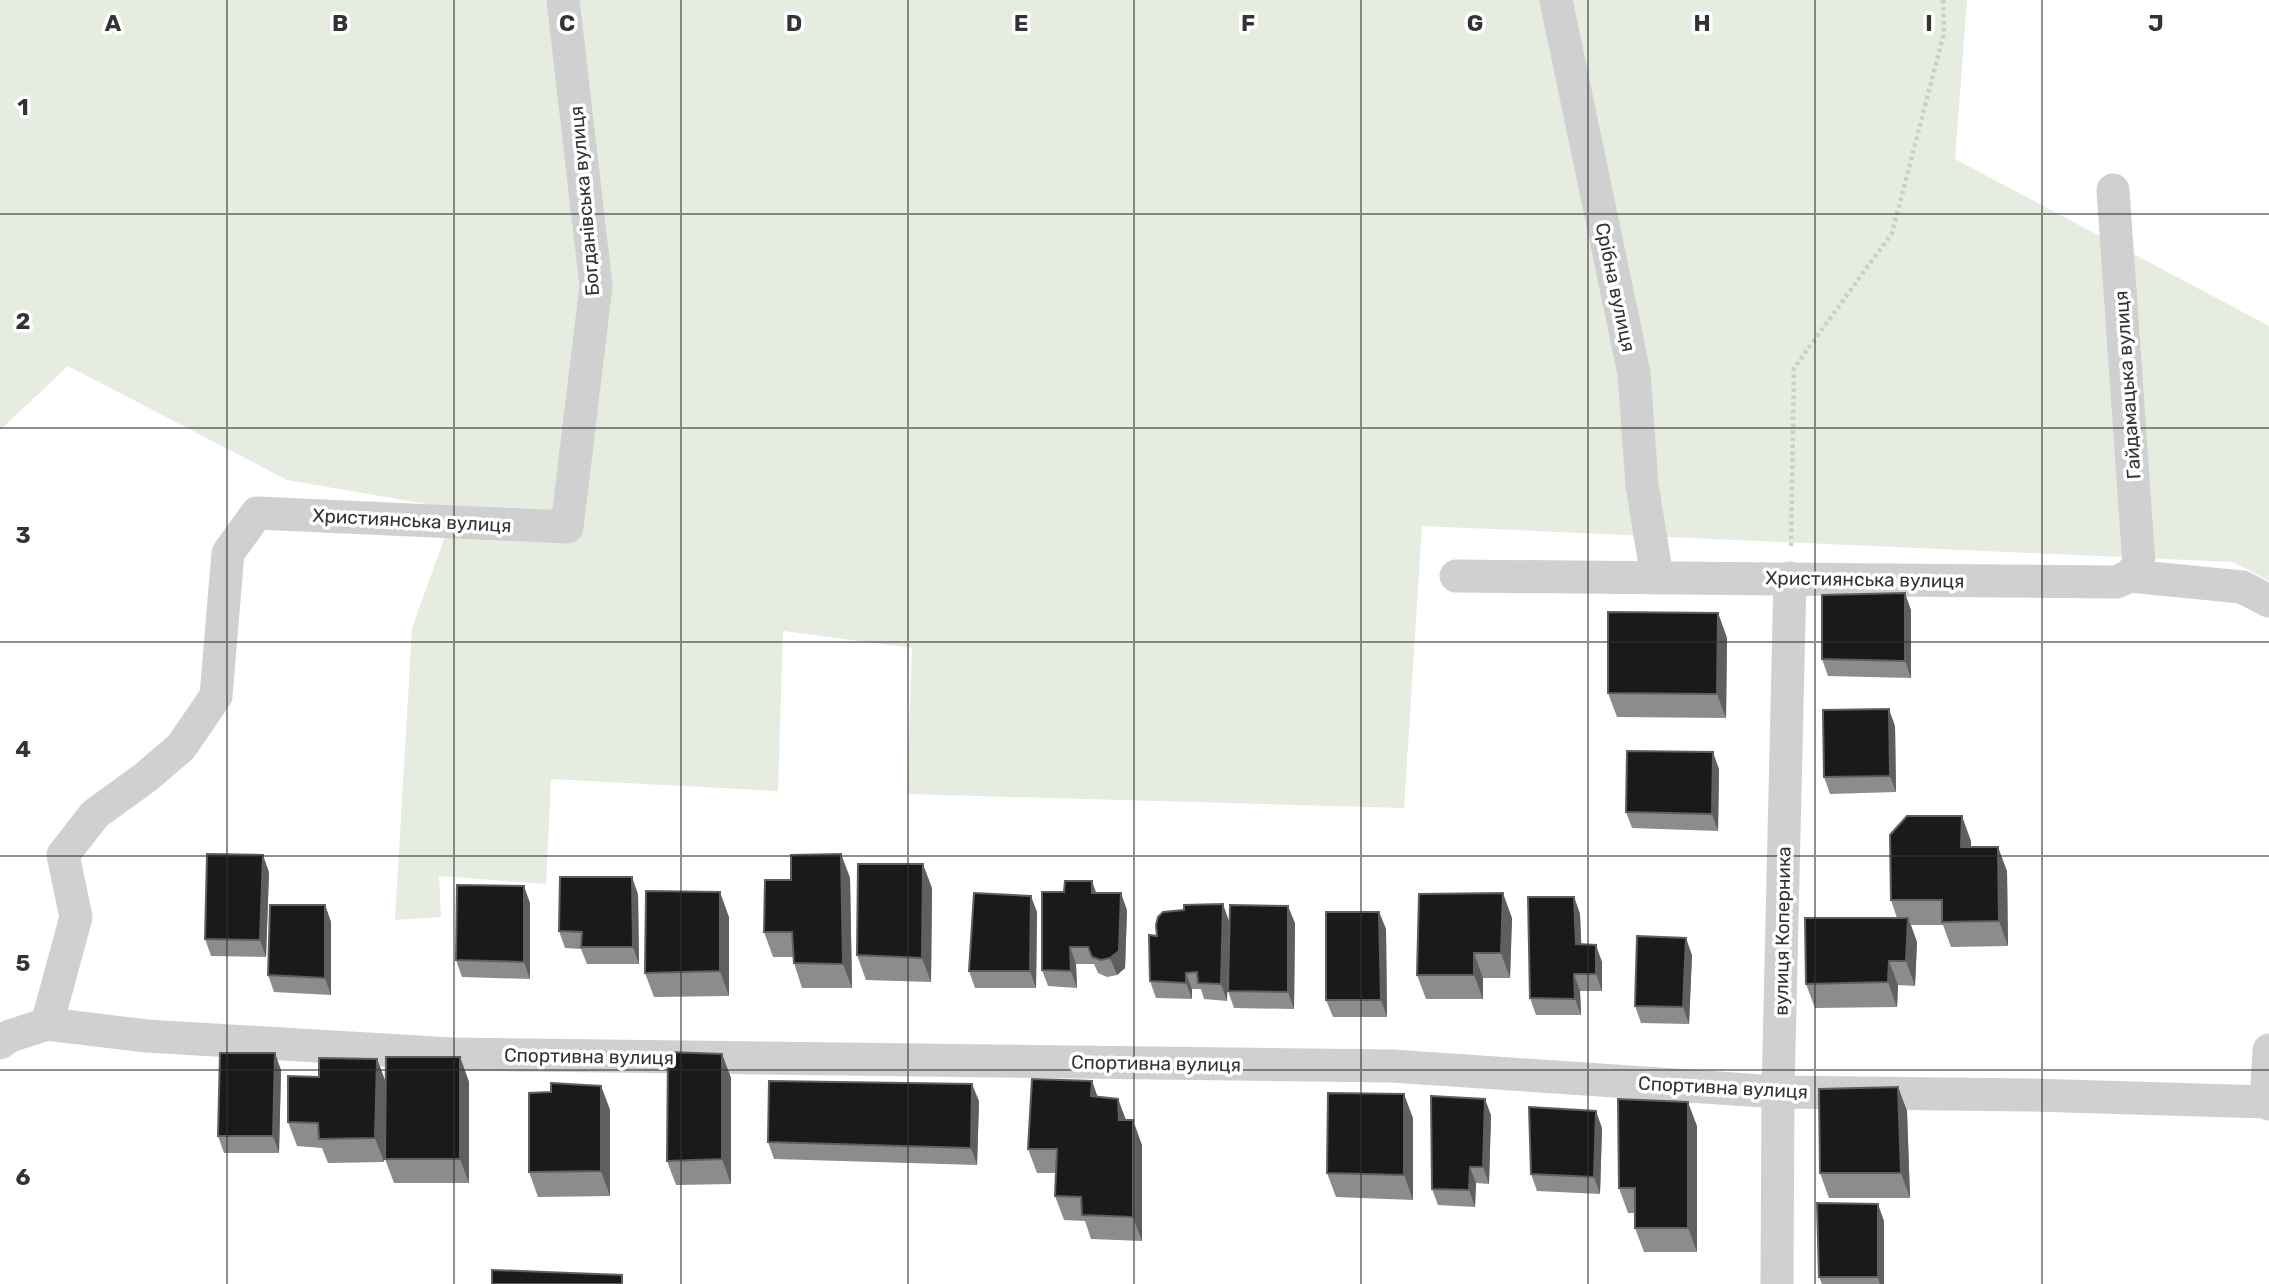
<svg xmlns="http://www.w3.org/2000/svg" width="2269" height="1284" font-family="Rubik,sans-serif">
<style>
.green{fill:#e6ecdf}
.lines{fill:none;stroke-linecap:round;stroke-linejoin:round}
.path{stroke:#cdcdcd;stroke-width:4.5;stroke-dasharray:3.5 3.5;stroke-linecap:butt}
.street{stroke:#d0d0d0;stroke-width:33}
.wall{fill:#8c8c8c}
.shaded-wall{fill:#5f5f5f}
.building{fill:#1a1a1a;stroke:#5f5f5f;stroke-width:2}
.grid{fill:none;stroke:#333;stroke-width:2;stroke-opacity:0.55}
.labels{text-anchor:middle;stroke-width:7;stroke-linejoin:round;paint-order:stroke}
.street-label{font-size:19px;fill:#333;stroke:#fff}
.grid-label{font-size:23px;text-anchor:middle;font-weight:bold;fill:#333;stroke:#fff;stroke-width:7;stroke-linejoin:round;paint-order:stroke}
</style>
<rect width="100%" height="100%" fill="#fff"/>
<polygon class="green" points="0,0 1967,0 1955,159 2269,326 2269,581 2233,562 1422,526 1404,808 907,794 912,648 783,631 778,791 551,779 546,884 439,876 441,917 395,920 412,628 455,509 287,480 68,366 0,430"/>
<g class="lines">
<polyline class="path" points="1791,546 1794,368 1892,233 1944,33 1943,0"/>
<g class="street">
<polyline points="1556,0 1634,373 1642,485 1657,577"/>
<polyline points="2113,190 2139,565 2129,576"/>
<polyline points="1456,576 2117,582 2129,576 2242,587 2269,601"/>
<polyline points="47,1024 76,917 63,855 95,814 146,777 181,747 216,696 228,553 257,513 567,527 596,286 563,0"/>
<polyline points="0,1043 10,1036 47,1024 147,1036 452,1054 1392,1066 1778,1092 2030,1095 2266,1102"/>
<polyline points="2269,1050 2266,1102 2269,1104"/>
<polyline points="1777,1284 1778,1092 1790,578"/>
</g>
</g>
<g class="wall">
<polygon points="1911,610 1911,678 1828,676 1822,659"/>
<polygon points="1718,613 1727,638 1726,718 1617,717 1608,693"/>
<polygon points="1895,726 1896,792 1830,794 1824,777"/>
<polygon points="1719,769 1718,831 1632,828 1626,812"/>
<polygon points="1971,841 1971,847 2007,871 2008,946 1951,947 1943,925 1911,925 1917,942 1915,986 1898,985 1897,1007 1815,1008 1806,984 1897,918 1891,900"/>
<polygon points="841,854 850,878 852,988 802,988 794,963 793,957 773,957 764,932 791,880"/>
<polygon points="269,872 266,957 211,956 205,939"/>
<polygon points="932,888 931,982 866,980 857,955"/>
<polygon points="1097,893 1127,910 1125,968 1117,975 1107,977 1098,973 1094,964 1076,964 1077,988 1048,986 1042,970"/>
<polygon points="638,894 639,964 587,964 581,949 565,948 559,931"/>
<polygon points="1574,897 1580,914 1581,944 1602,962 1602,991 1580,991 1581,1015 1536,1015 1530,998"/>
<polygon points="530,903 530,979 462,977 456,960"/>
<polygon points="325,905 331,922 331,995 274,992 268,975"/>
<polygon points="1037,912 1036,988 975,988 969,971"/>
<polygon points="1379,912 1386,929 1387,1017 1333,1017 1326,1000"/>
<polygon points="729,917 729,996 654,997 645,973"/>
<polygon points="1512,918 1510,978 1483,978 1483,999 1426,999 1417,975"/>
<polygon points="1229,921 1227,1001 1204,999 1201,989 1192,989 1192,999 1156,998 1150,981 1157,936"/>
<polygon points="1295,923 1294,1009 1234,1008 1228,991"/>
<polygon points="1692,955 1689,1024 1641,1023 1635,1006"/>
<polygon points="722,1054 731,1078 731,1184 676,1185 667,1161"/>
<polygon points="460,1057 469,1082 469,1183 394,1183 385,1159"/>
<polygon points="377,1059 386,1083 384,1162 328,1163 322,1148 297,1146 288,1122 319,1077"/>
<polygon points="281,1070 279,1153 224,1153 218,1136"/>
<polygon points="1092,1081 1097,1097 1118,1099 1126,1120 1142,1145 1142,1241 1091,1239 1085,1221 1064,1220 1055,1196 1056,1173 1037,1173 1028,1149"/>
<polygon points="601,1086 610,1110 610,1196 538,1197 529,1172 551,1092"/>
<polygon points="1898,1087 1907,1111 1910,1198 1829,1198 1820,1173"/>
<polygon points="979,1101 977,1165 774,1159 768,1142"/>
<polygon points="1491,1115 1489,1184 1476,1183 1475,1207 1438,1205 1432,1189"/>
<polygon points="1413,1118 1413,1200 1336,1197 1327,1173"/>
<polygon points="1697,1126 1697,1252 1644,1252 1635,1228 1635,1213 1628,1213 1619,1188"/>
<polygon points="1602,1128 1600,1194 1537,1191 1531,1174"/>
<polygon points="1884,1221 1884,1284 1822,1284 1819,1277"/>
</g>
<g class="shaded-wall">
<polygon points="1905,593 1911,610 1911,678 1905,661"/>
<polygon points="1718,613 1727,638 1726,718 1717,694"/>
<polygon points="1889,709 1895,726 1896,792 1890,776"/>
<polygon points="1713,752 1719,769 1718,831 1712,814"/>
<polygon points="1962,816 1971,841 1970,871 1961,847"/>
<polygon points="1998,847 2007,871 2008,946 1999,921"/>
<polygon points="841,854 850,878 852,988 843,964"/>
<polygon points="263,855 269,872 266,957 260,940"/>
<polygon points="923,864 932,888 931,982 922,958"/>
<polygon points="632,877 638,894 639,964 633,947"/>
<polygon points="1092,881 1098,898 1092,893"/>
<polygon points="524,886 530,903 530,979 524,962"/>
<polygon points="720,892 729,917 729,996 720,971"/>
<polygon points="1121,893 1127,910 1125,968 1117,975 1110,958"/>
<polygon points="1503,893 1512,918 1510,978 1501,953"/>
<polygon points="1031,896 1037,912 1036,988 1030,971"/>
<polygon points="1574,897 1580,914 1582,961 1576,944"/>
<polygon points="1223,904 1229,921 1227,1001 1221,984"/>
<polygon points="325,905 331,922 331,995 325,978"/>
<polygon points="1288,906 1295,923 1294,1009 1288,992"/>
<polygon points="1379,912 1386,929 1387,1017 1381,1000"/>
<polygon points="1908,918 1917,942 1915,986 1906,961"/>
<polygon points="1686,938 1692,955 1689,1024 1683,1007"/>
<polygon points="1596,945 1602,962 1602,991 1596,974"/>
<polygon points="1070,947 1076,964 1077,988 1071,971"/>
<polygon points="1474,953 1483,978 1483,999 1474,975"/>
<polygon points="1889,961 1898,985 1897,1007 1888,982"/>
<polygon points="1186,973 1192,989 1192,999 1186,983"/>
<polygon points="1574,974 1580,991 1581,1015 1575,999"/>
<polygon points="275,1053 281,1070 279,1153 273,1136"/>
<polygon points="722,1054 731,1078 731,1184 722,1159"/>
<polygon points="460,1057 469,1082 469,1183 460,1159"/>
<polygon points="377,1059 386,1083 384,1162 375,1138"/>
<polygon points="1092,1081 1101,1106 1091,1096"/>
<polygon points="972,1084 979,1101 977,1165 971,1148"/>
<polygon points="601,1086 610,1110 610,1196 601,1171"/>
<polygon points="1898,1087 1907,1111 1910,1198 1901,1173"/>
<polygon points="1404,1094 1413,1118 1413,1200 1404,1175"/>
<polygon points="1118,1099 1127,1123 1119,1120"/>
<polygon points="1485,1099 1491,1115 1489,1184 1483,1167"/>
<polygon points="1688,1102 1697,1126 1697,1252 1688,1228"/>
<polygon points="1596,1111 1602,1128 1600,1194 1594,1177"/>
<polygon points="1133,1120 1142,1145 1142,1241 1133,1217"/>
<polygon points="1470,1167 1476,1183 1475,1207 1469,1190"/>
<polygon points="1878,1204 1884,1221 1884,1284 1880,1284 1878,1277"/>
</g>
<g class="building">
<polygon points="1905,593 1905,661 1822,659 1822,595"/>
<polygon points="1608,612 1718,613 1717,694 1608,693"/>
<polygon points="1889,709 1890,776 1824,777 1823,710"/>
<polygon points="1627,751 1713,752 1712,814 1626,812"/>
<polygon points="1907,816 1962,816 1961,847 1998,847 1999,921 1942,922 1942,900 1891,900 1890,835"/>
<polygon points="207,854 263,855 260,940 205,939"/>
<polygon points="841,854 843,964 794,963 792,932 764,932 765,880 791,880 791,855"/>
<polygon points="858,864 923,864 922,958 857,955"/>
<polygon points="560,877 632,877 633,947 581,947 582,932 559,931"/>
<polygon points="1065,881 1092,881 1092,893 1121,893 1119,951 1110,958 1101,960 1092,957 1088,947 1070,947 1071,971 1042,970 1042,892 1064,892"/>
<polygon points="457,885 524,886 524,962 456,960"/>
<polygon points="646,891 720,892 720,971 645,973"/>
<polygon points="974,893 1031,896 1030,971 969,971"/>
<polygon points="1503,893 1501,953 1474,953 1474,975 1417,975 1419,894"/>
<polygon points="1528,897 1574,897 1576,944 1596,945 1596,974 1574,974 1575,999 1530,998"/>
<polygon points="1223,904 1221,984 1198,983 1197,972 1186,973 1186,983 1150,981 1149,935 1157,936 1156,925 1158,917 1163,912 1184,910 1184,905"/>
<polygon points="270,905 325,905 325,978 268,975"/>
<polygon points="1230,905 1288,906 1288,992 1228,991"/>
<polygon points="1326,912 1379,912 1381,1000 1326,1000"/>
<polygon points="1805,918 1908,918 1906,961 1889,961 1888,982 1806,984"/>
<polygon points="1637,936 1686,938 1683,1007 1635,1006"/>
<polygon points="668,1052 722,1054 722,1159 667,1161"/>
<polygon points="220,1053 275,1053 273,1136 218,1136"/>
<polygon points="386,1057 460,1057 460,1159 385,1159"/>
<polygon points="319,1058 377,1059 375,1138 319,1139 318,1123 288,1122 288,1076 319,1077"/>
<polygon points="1032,1079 1092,1081 1091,1096 1118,1099 1119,1120 1133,1120 1133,1217 1082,1215 1081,1197 1055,1196 1057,1149 1028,1149"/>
<polygon points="769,1081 972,1084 971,1148 768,1142"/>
<polygon points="551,1083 601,1086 601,1171 529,1172 529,1093 551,1092"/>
<polygon points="1898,1087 1901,1173 1820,1173 1819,1089"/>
<polygon points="1328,1093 1404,1094 1404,1175 1327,1173"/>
<polygon points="1431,1096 1485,1099 1483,1167 1470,1167 1469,1190 1432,1189"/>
<polygon points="1618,1099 1688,1102 1688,1228 1635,1228 1635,1188 1619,1188"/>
<polygon points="1529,1107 1596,1111 1594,1177 1531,1174"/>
<polygon points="1817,1203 1878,1204 1878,1277 1819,1277"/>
<polygon points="492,1270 622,1275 622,1284 492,1284"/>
</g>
<path class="grid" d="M227 0V1284M454 0V1284M681 0V1284M908 0V1284M1134 0V1284M1361 0V1284M1588 0V1284M1815 0V1284M2042 0V1284M0 214H2269M0 428H2269M0 642H2269M0 856H2269M0 1070H2269"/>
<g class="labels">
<g class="street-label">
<text transform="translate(584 201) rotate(-95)" y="7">Богданівська вулиця</text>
<text transform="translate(1616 287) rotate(78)" y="7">Срібна вулиця</text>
<text transform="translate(2127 385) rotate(-94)" y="7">Гайдамацька вулиця</text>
<text transform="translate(412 520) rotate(3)" y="7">Християнська вулиця</text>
<text transform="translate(1865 579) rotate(1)" y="7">Християнська вулиця</text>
<text transform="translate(1782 931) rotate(-89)" y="7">вулиця Коперника</text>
<text transform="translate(589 1056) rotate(1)" y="7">Спортивна вулиця</text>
<text transform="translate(1156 1063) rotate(1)" y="7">Спортивна вулиця</text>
<text transform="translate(1723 1087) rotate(3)" y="7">Спортивна вулиця</text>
</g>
</g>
<g class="grid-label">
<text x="113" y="31">A</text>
<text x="340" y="31">B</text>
<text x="567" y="31">C</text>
<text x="794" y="31">D</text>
<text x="1021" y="31">E</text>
<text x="1248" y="31">F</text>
<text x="1475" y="31">G</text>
<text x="1702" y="31">H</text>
<text x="1929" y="31">I</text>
<text x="2156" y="31">J</text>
<text x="23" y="115">1</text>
<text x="23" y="329">2</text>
<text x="23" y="543">3</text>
<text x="23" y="757">4</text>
<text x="23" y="971">5</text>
<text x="23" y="1185">6</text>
</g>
</svg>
